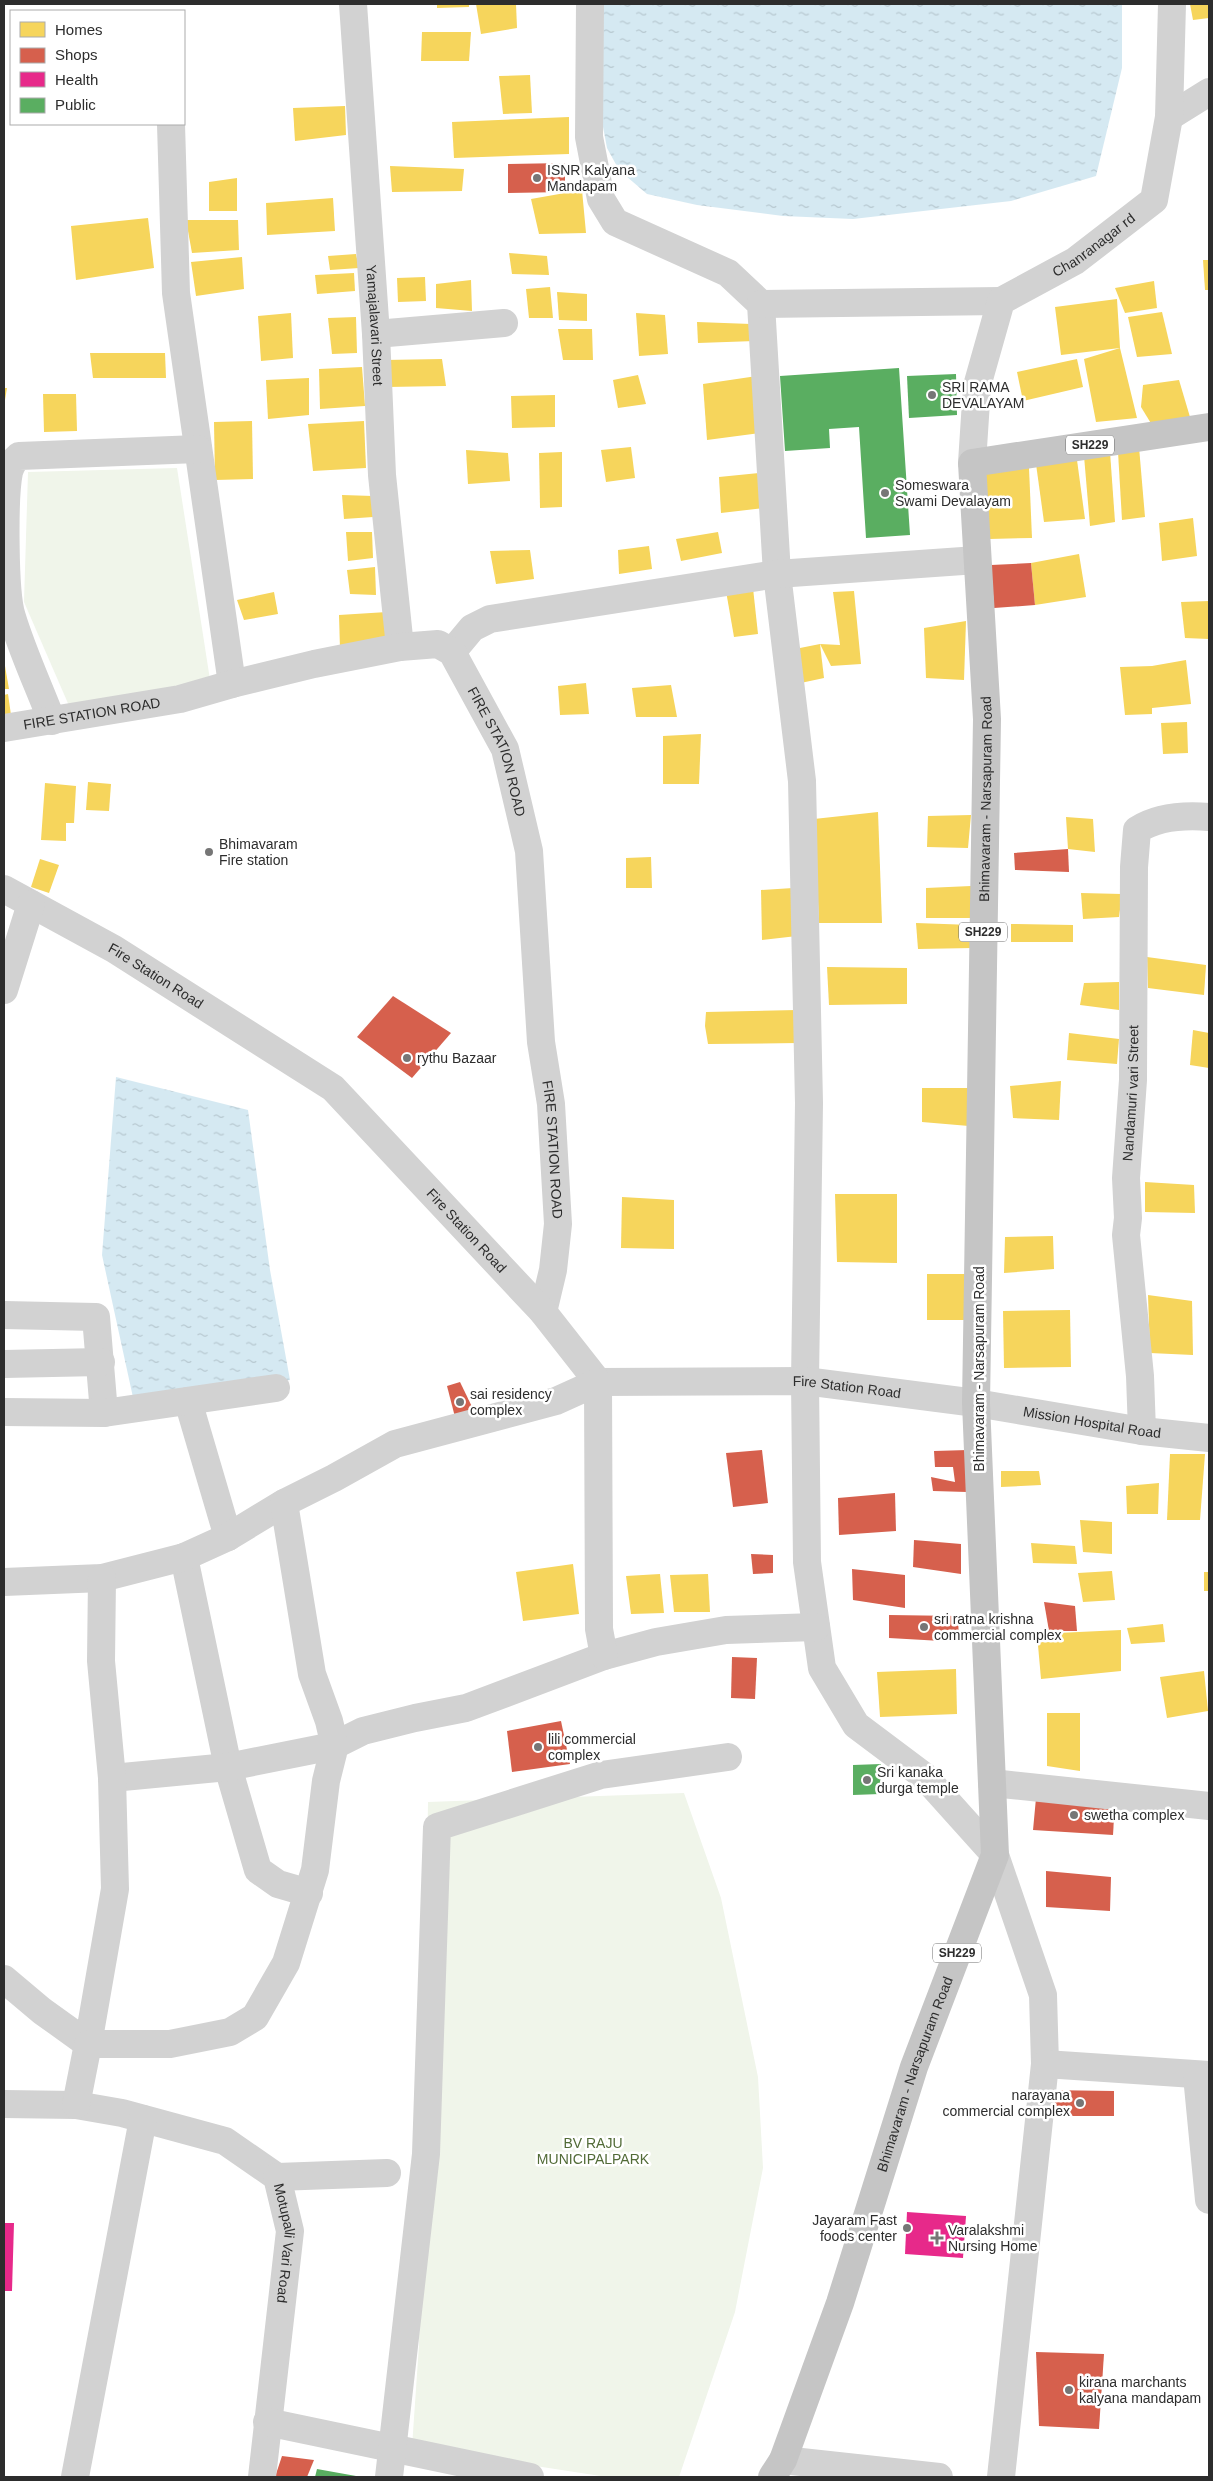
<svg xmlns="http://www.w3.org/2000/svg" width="1213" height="2481" font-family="Helvetica,sans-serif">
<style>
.green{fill:#f0f5ea}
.water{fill:url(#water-ripples)}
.homes{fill:#f6d55c}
.shops{fill:#d6604d}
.health{fill:#e7298a}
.public{fill:#5aae61}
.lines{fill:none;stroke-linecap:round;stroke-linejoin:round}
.minor{stroke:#d2d2d2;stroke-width:28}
.major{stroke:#c5c5c5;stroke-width:28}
.poi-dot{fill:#767676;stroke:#fff;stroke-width:2}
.labels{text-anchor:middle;stroke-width:5;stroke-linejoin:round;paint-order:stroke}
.shield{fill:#fff;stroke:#6c6c6c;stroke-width:1}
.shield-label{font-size:12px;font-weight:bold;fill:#2d2d2d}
.poi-label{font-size:14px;fill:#2d2d2d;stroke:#fff;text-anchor:start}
.street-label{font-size:14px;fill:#2d2d2d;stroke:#fff}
.park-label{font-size:14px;fill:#526b37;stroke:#fff}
</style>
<defs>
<pattern id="water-ripples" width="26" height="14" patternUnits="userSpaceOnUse" patternTransform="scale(1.25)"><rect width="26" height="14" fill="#d5e9f2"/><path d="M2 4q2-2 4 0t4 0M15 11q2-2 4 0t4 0" fill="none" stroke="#b7c8d0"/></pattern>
</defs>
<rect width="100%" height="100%" fill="#fff"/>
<g class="green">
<polygon points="177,468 211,686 70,708 24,602 28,472"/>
<polygon points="684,1793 721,1898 758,2077 763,2168 735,2312 679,2477 607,2477 412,2447 419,2345 428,1802"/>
</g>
<g class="water">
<polygon points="587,4 1122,4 1122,68 1096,176 1011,201 853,219 783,216 697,205 647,194 619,170 607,148 590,57"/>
<polygon points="116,1077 248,1110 270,1270 290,1380 134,1402 102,1255"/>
</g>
<g class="homes">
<polygon points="437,4 469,4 469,7 437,8"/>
<polygon points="476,4 516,4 517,28 481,34"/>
<polygon points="1190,4 1209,4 1209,18 1193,20"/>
<polygon points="422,32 471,32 469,61 421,61"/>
<polygon points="530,75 532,113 503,114 499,76"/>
<polygon points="345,106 346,135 295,141 293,108"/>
<polygon points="569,117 569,154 454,158 452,122"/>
<polygon points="390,166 464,169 462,191 392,192"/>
<polygon points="237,178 237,211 209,211 209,182"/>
<polygon points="582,190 586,233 539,234 531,199"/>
<polygon points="333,198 335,231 267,235 266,203"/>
<polygon points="148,218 154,268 76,280 71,226"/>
<polygon points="186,220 238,220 239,250 192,253"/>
<polygon points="509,253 547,256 549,275 512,274"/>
<polygon points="356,254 359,268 330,270 328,256"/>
<polygon points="242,257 244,289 196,296 191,262"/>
<polygon points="1203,260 1209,260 1209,290 1205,290"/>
<polygon points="354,273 355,291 317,294 315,275"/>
<polygon points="425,277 426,301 398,302 397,278"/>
<polygon points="471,280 472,311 436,308 436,284"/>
<polygon points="1154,281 1157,308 1125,313 1115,288"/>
<polygon points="550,287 553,318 529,318 526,289"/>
<polygon points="557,292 587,294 587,321 559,320"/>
<polygon points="1117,299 1120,348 1137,418 1096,422 1084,359 1120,348 1061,355 1055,307"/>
<polygon points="1162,312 1172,354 1137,357 1128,317"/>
<polygon points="291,313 293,358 261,361 258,316"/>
<polygon points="636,313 665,315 668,354 639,356"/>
<polygon points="356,317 357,353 332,354 328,318"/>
<polygon points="697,322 751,324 755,341 698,343"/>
<polygon points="558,329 592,329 593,360 563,360"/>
<polygon points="90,353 165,353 166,378 93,378"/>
<polygon points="442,359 446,386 387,387 384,360"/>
<polygon points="1077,359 1083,387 1023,401 1017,372"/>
<polygon points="362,367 365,406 320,409 319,369"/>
<polygon points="638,375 646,404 618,408 613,380"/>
<polygon points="757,376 760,433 707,440 703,384"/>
<polygon points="309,378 309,415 268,419 266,380"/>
<polygon points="1179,380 1190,417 1152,425 1141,407 1143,385"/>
<polygon points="4,388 7,388 5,400 4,400"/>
<polygon points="43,394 76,394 77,431 44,432"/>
<polygon points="555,395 555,427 512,428 511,396"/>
<polygon points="252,421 253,479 215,480 214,422"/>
<polygon points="364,421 366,468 313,471 308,424"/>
<polygon points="631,447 635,478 606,482 601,450"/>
<polygon points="1139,447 1145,517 1122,520 1118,452"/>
<polygon points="466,450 508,453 510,481 468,484"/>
<polygon points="562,452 562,507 540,508 539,453"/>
<polygon points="1110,452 1115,522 1090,526 1084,456"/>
<polygon points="1077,460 1085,519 1044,522 1036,464"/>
<polygon points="1029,468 1032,538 989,539 985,471"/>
<polygon points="759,473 764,508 721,513 719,477"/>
<polygon points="342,495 373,496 373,517 344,519"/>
<polygon points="1193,518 1197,556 1162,561 1159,523"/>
<polygon points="346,532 372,532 373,558 348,561"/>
<polygon points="718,532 722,553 681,561 676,539"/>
<polygon points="649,546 652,569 619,574 618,550"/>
<polygon points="530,550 534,579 496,584 490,551"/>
<polygon points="1079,554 1086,597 1035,605 1031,563"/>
<polygon points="375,567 376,595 350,594 347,570"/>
<polygon points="753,588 758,634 734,637 726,591"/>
<polygon points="854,591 861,664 831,666 820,644 840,645 833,592"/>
<polygon points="274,592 278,614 244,620 237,600"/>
<polygon points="1209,601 1209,639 1185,638 1181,602"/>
<polygon points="387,612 388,645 340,649 339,615"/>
<polygon points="966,621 964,680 926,678 924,628"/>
<polygon points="820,644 824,678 796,684 795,649"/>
<polygon points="1186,660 1191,704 1152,708 1152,714 1125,715 1120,667 1152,666"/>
<polygon points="4,666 5,666 9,689 4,689"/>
<polygon points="586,683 589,714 560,715 558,686"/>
<polygon points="671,685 677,717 636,717 632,688"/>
<polygon points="8,694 12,722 4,723 4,695"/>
<polygon points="1187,722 1188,753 1163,754 1161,723"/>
<polygon points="701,734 699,784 663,784 663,736"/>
<polygon points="88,782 111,784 109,811 86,810"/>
<polygon points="45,783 76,786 74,823 66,823 66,841 41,840"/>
<polygon points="878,812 882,923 819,923 814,819"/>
<polygon points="971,815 968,848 927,847 928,816"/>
<polygon points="1066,817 1093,819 1095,852 1068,849"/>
<polygon points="651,857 652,888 626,888 626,858"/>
<polygon points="40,859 59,865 49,893 31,887"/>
<polygon points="971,886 971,918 926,918 926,888"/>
<polygon points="793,888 797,936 762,940 761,890"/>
<polygon points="1081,893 1122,894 1119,917 1083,919"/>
<polygon points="916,923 972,925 973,948 918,949"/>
<polygon points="1011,924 1073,925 1073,942 1011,942"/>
<polygon points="1147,957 1206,965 1204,995 1148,988"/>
<polygon points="827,967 907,968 907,1004 829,1005"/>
<polygon points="1119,982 1119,1010 1080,1005 1084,983"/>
<polygon points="797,1010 798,1043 708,1044 705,1026 706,1012"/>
<polygon points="1193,1030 1209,1033 1209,1068 1190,1065"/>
<polygon points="1069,1033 1119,1039 1117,1064 1067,1060"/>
<polygon points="1061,1081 1059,1120 1013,1118 1010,1086"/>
<polygon points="922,1088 969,1088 969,1126 922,1122"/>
<polygon points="1145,1182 1194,1185 1195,1213 1145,1212"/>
<polygon points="835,1194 897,1194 897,1263 837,1262"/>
<polygon points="622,1197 674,1200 674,1249 621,1248"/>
<polygon points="1053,1236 1054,1269 1004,1273 1005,1237"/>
<rect x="927" y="1274" width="41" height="46"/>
<polygon points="1148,1295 1192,1301 1193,1355 1150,1353"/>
<polygon points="1070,1310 1071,1367 1004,1368 1003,1311"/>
<polygon points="1170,1454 1205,1454 1200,1520 1167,1520"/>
<polygon points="1001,1471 1039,1471 1041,1485 1001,1487"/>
<polygon points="1159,1483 1158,1514 1127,1514 1126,1486"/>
<polygon points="1080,1520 1112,1522 1112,1554 1083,1552"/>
<polygon points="1031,1543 1075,1546 1077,1564 1033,1563"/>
<polygon points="573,1564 579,1614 523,1621 516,1572"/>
<polygon points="1112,1571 1115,1600 1083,1602 1078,1573"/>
<rect x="1204" y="1572" width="5" height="19"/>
<polygon points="660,1574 664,1613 631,1614 626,1576"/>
<polygon points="708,1574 710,1612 674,1612 670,1575"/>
<polygon points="1163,1624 1165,1642 1131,1644 1127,1628"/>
<polygon points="1121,1630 1121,1671 1041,1679 1037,1634"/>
<polygon points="956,1669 957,1714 880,1717 877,1672"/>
<polygon points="1204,1671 1208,1711 1167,1718 1160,1677"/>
<polygon points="1047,1713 1080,1713 1080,1771 1047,1766"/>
</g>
<g class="shops">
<polygon points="565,163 565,192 508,193 508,164"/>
<polygon points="1031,563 1035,605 994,608 991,565"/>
<polygon points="1068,849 1069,872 1015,870 1014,853"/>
<polygon points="393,996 451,1033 412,1078 357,1037"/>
<polygon points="460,1382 477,1417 455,1417 447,1386"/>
<polygon points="762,1450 768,1503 733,1507 726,1453"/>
<polygon points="968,1450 967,1492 933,1491 931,1477 955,1482 953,1467 935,1467 934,1451"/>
<polygon points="895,1493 896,1531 839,1535 838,1498"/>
<polygon points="914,1540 961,1544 961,1574 913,1567"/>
<polygon points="751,1554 773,1555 773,1573 753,1574"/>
<polygon points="852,1569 905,1575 905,1608 853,1600"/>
<polygon points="1044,1602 1075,1606 1077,1631 1049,1631"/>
<polygon points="889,1615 958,1616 959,1642 889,1638"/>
<polygon points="732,1657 757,1658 755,1699 731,1698"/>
<polygon points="561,1721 570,1764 512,1772 507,1731"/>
<polygon points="1036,1798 1115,1801 1113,1835 1033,1830"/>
<polygon points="1046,1871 1111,1877 1110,1911 1046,1907"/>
<polygon points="1045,2090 1114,2091 1114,2116 1046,2116"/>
<polygon points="1036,2352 1104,2354 1099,2429 1039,2426"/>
<polygon points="282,2456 314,2460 307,2477 275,2477"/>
</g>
<g class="health">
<polygon points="907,2212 966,2216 963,2258 905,2254"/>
<polygon points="4,2223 14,2223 12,2291 4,2291"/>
</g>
<g class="public">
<polygon points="899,368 910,535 866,538 859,427 829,429 830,448 785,451 780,376"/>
<polygon points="956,374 957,415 909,418 907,376"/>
<polygon points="881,1764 880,1794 853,1795 853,1765"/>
<polygon points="317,2469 356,2476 356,2477 315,2477"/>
</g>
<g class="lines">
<g class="minor">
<path id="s1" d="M353 4 376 334 382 475 400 647"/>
<polyline points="590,4 589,137 601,199 615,222 728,273 761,304 777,574 802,781 809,1103 805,1381 807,1562 822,1668 856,1725 924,1776 995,1855 1043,1995 1045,2064 1001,2477"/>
<polyline points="1169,117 1209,92"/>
<polyline points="171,124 176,293 232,684"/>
<polyline points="761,304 1001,301"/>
<polyline points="376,334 504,323"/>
<path id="s2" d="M972 463 977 386 1001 301 1075 261 1154 200 1169 117 1172 4"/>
<polyline points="452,652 472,628 490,619 777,574 977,560"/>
<path d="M52 721C39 687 23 653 12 617 4 594 4 496 9 472 11 465 14 460 19 456L198 449"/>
<path id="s3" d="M4 728 180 699 232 684 314 664 400 647 438 644 452 652 505 749 529 851 541 1042 551 1104 558 1224 553 1270 543 1312"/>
<path id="s4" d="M4 889 114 949 333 1088 543 1312 598 1382 805 1381 976 1403 1142 1431 1209 1438"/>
<polyline points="4,990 31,904"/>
<polyline points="4,1315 96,1317 104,1413"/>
<polyline points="4,1364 101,1362"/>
<polyline points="188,1401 228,1537"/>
<polyline points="4,1412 104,1413 276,1388"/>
<path id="s5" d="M1142 1431 1140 1376 1126 1235 1128 1218 1126 1178 1133 1080 1134 867 1137 830C1157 817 1185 815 1209 817"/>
<polyline points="184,1557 228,1767 258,1870 278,1884 309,1893"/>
<polyline points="4,1582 102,1578 184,1557 228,1537 284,1503"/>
<polyline points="112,1778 228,1767 333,1746 363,1731 415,1718 466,1708 604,1656 656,1642 726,1630 816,1627"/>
<polyline points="992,1783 1209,1806"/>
<polyline points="4,1979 42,2011 88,2044 115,1889 112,1778 101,1661 102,1578"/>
<polyline points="1045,2064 1209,2075"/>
<polyline points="1197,2076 1209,2200"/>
<path id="s6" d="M4 2104 76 2105 122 2113 225 2141 277 2177 290 2231 262 2477"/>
<polyline points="76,2105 88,2044 170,2044 230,2032 255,2017 286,1963 315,1870 326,1781 333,1753 333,1738 329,1721 312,1674 284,1503 334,1478 395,1444 556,1401 598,1382 599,1629 604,1656"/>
<polyline points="277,2177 387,2173"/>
<polyline points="267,2422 530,2477"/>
<polyline points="783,2460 939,2477"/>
<polyline points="75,2477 143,2119"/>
<polyline points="389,2477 426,2154 437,1827 601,1775 728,1757"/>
</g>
<path class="major" id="s7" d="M772 2477 783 2460 840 2303 914 2067 995 1855 976 1403 987 719 972 463 1209 427"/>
</g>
<g class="poi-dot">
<circle cx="537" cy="178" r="5"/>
<circle cx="932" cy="395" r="5"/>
<circle cx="885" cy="493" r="5"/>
<circle cx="209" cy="852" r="5"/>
<circle cx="407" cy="1058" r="5"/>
<circle cx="460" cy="1402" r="5"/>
<circle cx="924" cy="1627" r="5"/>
<circle cx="538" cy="1747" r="5"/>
<circle cx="867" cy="1780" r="5"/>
<circle cx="1074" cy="1815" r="5"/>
<circle cx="1080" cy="2103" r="5"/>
<circle cx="907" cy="2228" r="5"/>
<path d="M934.5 2230.5h5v5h5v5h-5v5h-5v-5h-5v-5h5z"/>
<circle cx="1069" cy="2390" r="5"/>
</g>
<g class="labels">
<g class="shield">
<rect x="1066" y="435.5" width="48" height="19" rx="4"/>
<rect x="959" y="922.5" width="48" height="19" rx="4"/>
<rect x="933" y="1943.5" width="48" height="19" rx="4"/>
</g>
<g class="shield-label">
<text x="1090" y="449">SH229</text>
<text x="983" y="936">SH229</text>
<text x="957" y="1957">SH229</text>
</g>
<g class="poi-label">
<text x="547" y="175">ISNR Kalyana<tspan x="547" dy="16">Mandapam</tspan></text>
<text x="942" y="392">SRI RAMA<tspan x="942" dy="16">DEVALAYAM</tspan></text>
<text x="895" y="490">Someswara<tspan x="895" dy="16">Swami Devalayam</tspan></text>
<text x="219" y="849">Bhimavaram<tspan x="219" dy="16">Fire station</tspan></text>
<text x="417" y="1063">rythu Bazaar</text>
<text x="470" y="1399">sai residency<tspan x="470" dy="16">complex</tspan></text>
<text x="934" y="1624">sri ratna krishna<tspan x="934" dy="16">commercial complex</tspan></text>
<text x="548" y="1744">lili commercial<tspan x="548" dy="16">complex</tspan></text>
<text x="877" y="1777">Sri kanaka<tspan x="877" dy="16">durga temple</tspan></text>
<text x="1084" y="1820">swetha complex</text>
<text x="1070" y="2100" text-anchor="end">narayana<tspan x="1070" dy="16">commercial complex</tspan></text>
<text x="897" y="2225" text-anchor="end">Jayaram Fast<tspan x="897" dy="16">foods center</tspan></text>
<text x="948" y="2235">Varalakshmi<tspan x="948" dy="16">Nursing Home</tspan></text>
<text x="1079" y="2387">kirana marchants<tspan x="1079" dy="16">kalyana mandapam</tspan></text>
</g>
<g class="street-label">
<text dy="5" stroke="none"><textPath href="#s2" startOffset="274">Chanranagar rd</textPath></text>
<text dy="5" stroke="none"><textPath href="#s1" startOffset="322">Yamajalavari Street</textPath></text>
<text dy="5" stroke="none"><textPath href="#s3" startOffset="89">FIRE STATION ROAD</textPath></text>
<text dy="5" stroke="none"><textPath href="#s3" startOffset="569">FIRE STATION ROAD</textPath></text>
<text dy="5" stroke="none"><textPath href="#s7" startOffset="1718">Bhimavaram - Narsapuram Road</textPath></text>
<text dy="5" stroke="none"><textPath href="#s4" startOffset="175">Fire Station Road</textPath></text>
<text dy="5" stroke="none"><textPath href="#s5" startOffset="339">Nandamuri vari Street</textPath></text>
<text dy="5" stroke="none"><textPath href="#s3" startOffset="974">FIRE STATION ROAD</textPath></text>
<text dy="5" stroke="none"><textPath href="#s4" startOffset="580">Fire Station Road</textPath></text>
<text transform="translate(979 1369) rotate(-90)" y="5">Bhimavaram - Narsapuram Road</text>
<text dy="5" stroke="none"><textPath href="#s4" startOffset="1030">Fire Station Road</textPath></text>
<text dy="5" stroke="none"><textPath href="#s4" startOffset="1278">Mission Hospital Road</textPath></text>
<text dy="5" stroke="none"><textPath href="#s7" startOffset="428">Bhimavaram - Narsapuram Road</textPath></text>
<text dy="5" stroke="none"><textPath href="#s6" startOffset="356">Motupalli Vari Road</textPath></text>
</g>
<g class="park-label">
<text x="593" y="2148">BV RAJU<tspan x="593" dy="16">MUNICIPALPARK</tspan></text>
</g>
</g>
<rect width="1213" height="2481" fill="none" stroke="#2d2d2d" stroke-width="10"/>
<rect x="10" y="10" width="175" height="115" fill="#ffffff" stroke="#ababab"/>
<rect x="20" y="22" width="25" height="15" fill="#f6d55c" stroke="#ababab"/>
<text x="55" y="35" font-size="15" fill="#2d2d2d">Homes</text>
<rect x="20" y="48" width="25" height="15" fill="#d6604d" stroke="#ababab"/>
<text x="55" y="60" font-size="15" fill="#2d2d2d">Shops</text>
<rect x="20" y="72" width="25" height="15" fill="#e7298a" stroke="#ababab"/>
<text x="55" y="85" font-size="15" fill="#2d2d2d">Health</text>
<rect x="20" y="98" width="25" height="15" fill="#5aae61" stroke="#ababab"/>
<text x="55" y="110" font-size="15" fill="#2d2d2d">Public</text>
</svg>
